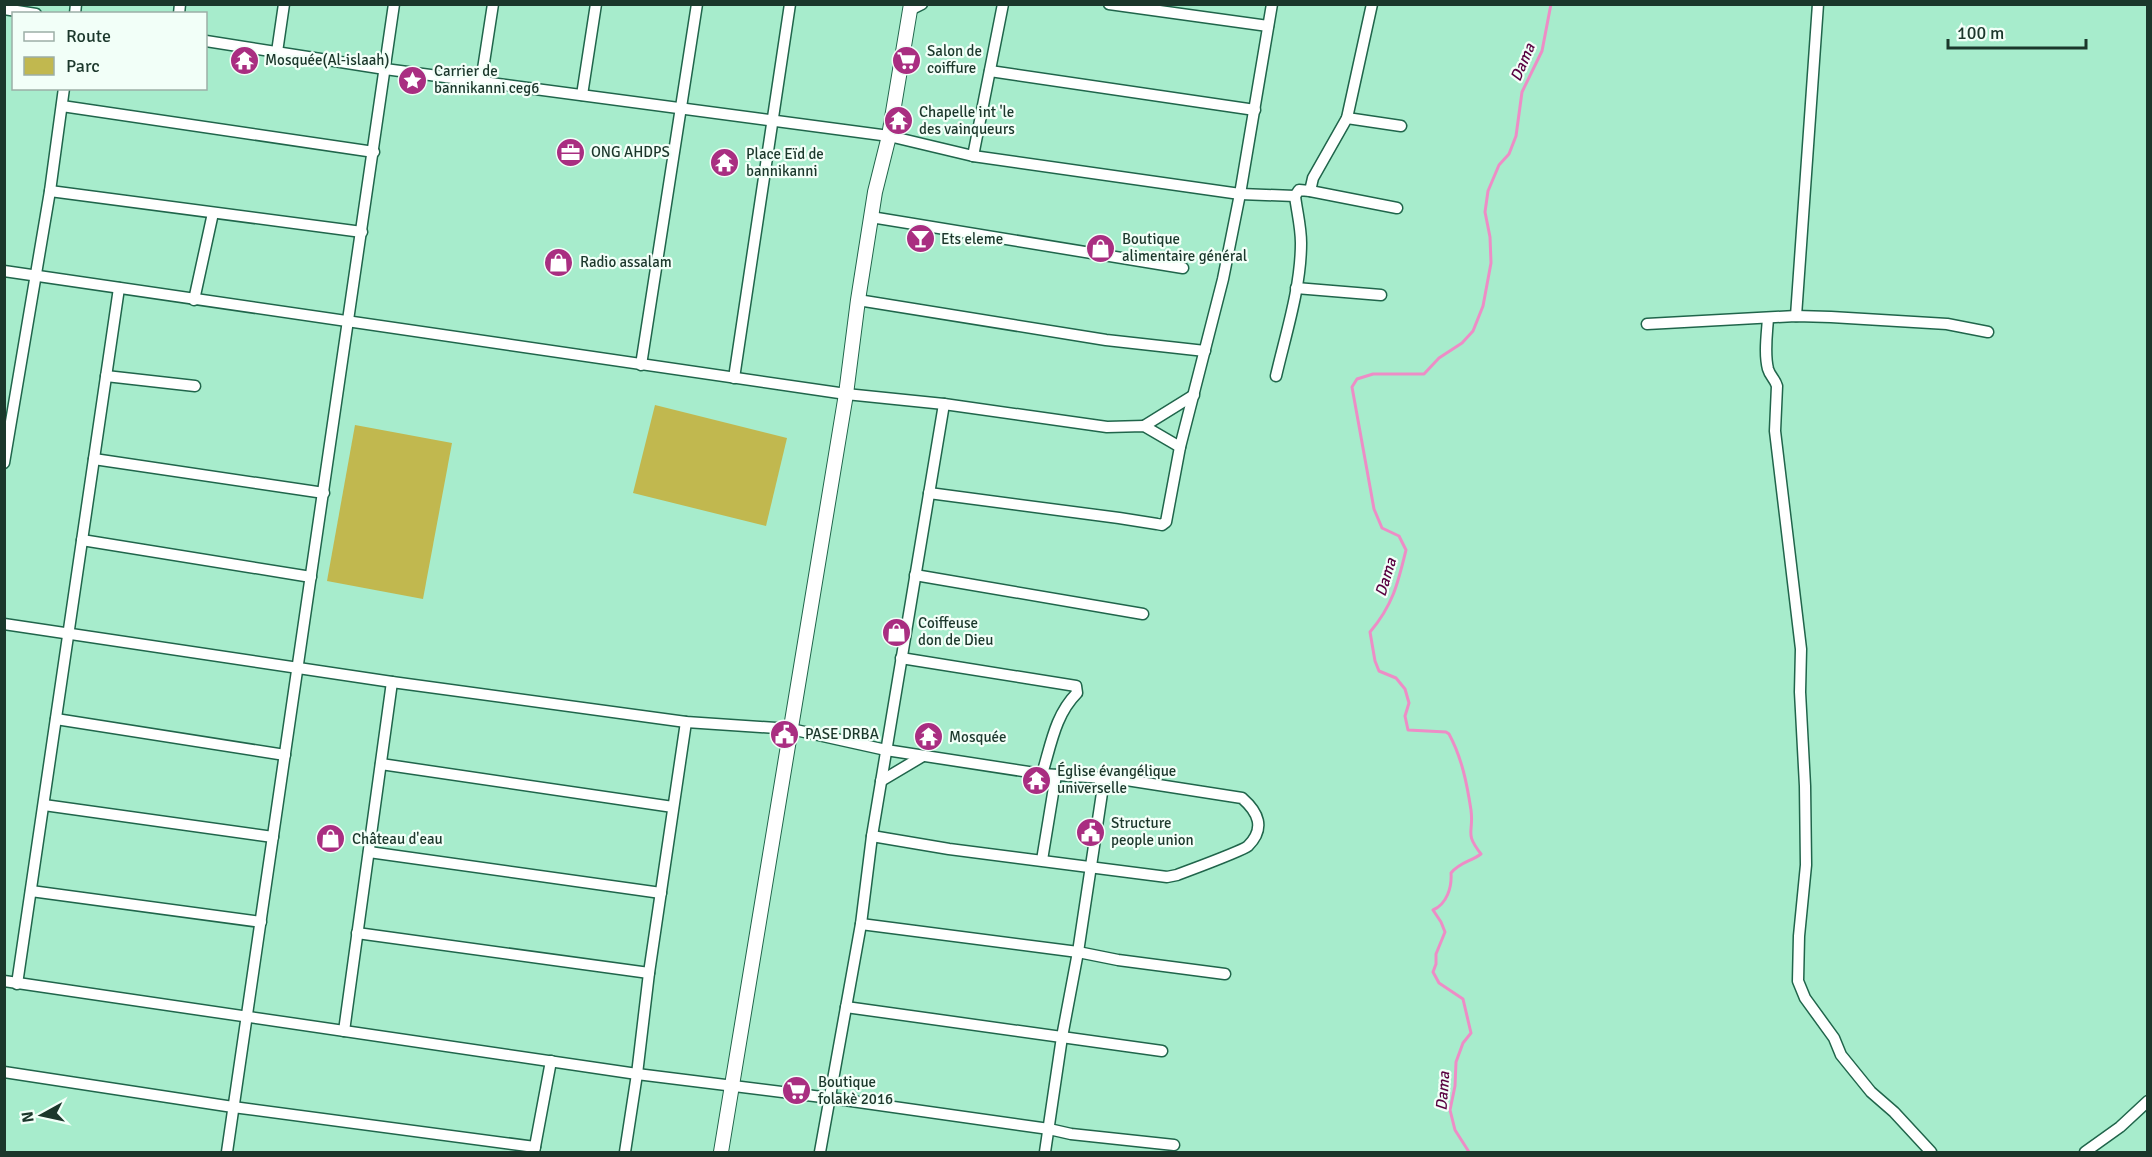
<svg xmlns="http://www.w3.org/2000/svg" width="2152" height="1157" font-family="Signika,sans-serif">
<style>
.green{fill:#c1b84f}
.lines{fill:none;stroke-linecap:round;stroke-linejoin:round}
.stream{stroke:#ed8dc6;stroke-width:3}
.street-casing{stroke:#20654b;stroke-width:13}
.secondary-casing{stroke:#20654b;stroke-width:16}
.street{stroke:#fff;stroke-width:10}
.secondary{stroke:#fff;stroke-width:14}
.labels{text-anchor:middle;stroke-width:4.5;stroke-linejoin:round;paint-order:stroke}
.poi-label{font-size:15px;fill:#1b372b;stroke:#f2fff8;text-anchor:start}
.water-label{font-size:16px;font-style:italic;fill:#590140;stroke:#f2fff8}
</style>
<rect width="100%" height="100%" fill="#a7eccc"/>
<g class="green">
<polygon points="655,405 787,438 766,526 633,493"/>
<polygon points="355,425 452,443 423,599 327,581"/>
</g>
<g class="lines">
<path class="stream" d="M1469 1152 1455 1130 1450 1110 1455 1086 1456 1062 1463 1043 1471 1033 1463 999 1439 983 1433 972 1436 964V954L1445 932 1441 922 1433 910C1447 904 1452 887 1451 873 1460 862 1470 862 1481 854 1464 832 1474 834 1471 810 1467 784 1462 758 1449 734L1446 732 1408 730 1405 716 1409 703 1405 689 1396 678 1379 671 1375 661 1370 632C1393 605 1398 583 1406 550L1399 536 1382 528 1374 509 1352 387 1357 379 1373 374H1424L1439 358 1462 343 1473 331 1483 306 1491 263 1490 237 1485 212 1488 191 1499 165 1509 154 1516 136 1522 92 1542 51 1551 4"/>
<defs>
<g id="street">
<polyline points="1109,4 1268,26"/>
<polyline points="4,9 36,14"/>
<polyline points="910,10 922,4"/>
<polyline points="75,14 76,4"/>
<polyline points="179,14 180,4"/>
<polyline points="206,41 385,69 889,136 973,156 1240,194 1295,196 1299,190 1310,191 1397,208"/>
<polyline points="277,52 284,4"/>
<polyline points="990,71 1255,110"/>
<polyline points="481,82 493,4"/>
<polyline points="582,95 596,4"/>
<polyline points="62,106 374,152"/>
<polyline points="1347,118 1401,126"/>
<polyline points="973,156 1003,4"/>
<polyline points="50,191 362,232"/>
<polyline points="1310,191 1313,178 1347,118 1372,4"/>
<polyline points="871,217 1183,268"/>
<polyline points="4,271 846,394 944,404 1107,427 1144,426 1180,447"/>
<polyline points="1296,288 1381,295"/>
<polyline points="194,300 213,213"/>
<polyline points="858,300 1106,340 1205,351"/>
<polyline points="1796,316 1818,4"/>
<path d="M1768 318C1767 334 1764 353 1768 369 1770 376 1775 379 1777 386L1775 431 1801 649 1800 692 1805 786 1806 865 1799 936 1798 981 1805 998 1834 1038 1841 1055 1871 1092 1894 1112 1931 1152"/>
<polyline points="1647,324 1796,316 1831,317 1947,324 1988,332"/>
<polyline points="641,365 697,4"/>
<polyline points="106,376 195,386"/>
<path d="M1276 376C1286 333 1301 287 1301 243 1301 227 1297 212 1295 196"/>
<polyline points="734,378 790,4"/>
<polyline points="1144,426 1194,395"/>
<polyline points="94,459 324,493"/>
<polyline points="4,463 50,191 64,88"/>
<polyline points="929,493 1119,518 1157,524 1162,525 1166,522 1180,447 1223,279 1240,194 1272,4"/>
<polyline points="82,540 311,577"/>
<polyline points="915,575 1143,614"/>
<path d="M4 624 392 682 686 722 791 729 886 750 1042 774 1120 779 1242 798C1258 812 1266 828 1248 846 1242 851 1190 870 1177 875L1167 877 949 849 872 836"/>
<path d="M901 658 1076 686 1077 693C1055 715 1051 745 1042 774"/>
<polyline points="56,719 285,755"/>
<polyline points="381,764 673,807"/>
<polyline points="881,781 923,756"/>
<polyline points="44,805 273,837"/>
<polyline points="369,852 661,893"/>
<polyline points="1042,860 1056,775"/>
<polyline points="31,891 261,922"/>
<polyline points="861,924 1078,952 1118,960 1225,974"/>
<polyline points="357,933 649,973"/>
<polyline points="4,981 637,1074 830,1098 1049,1129 1071,1134 1174,1145"/>
<polyline points="17,984 119,288"/>
<polyline points="846,1007 1162,1051"/>
<polyline points="344,1031 392,682"/>
<polyline points="4,1072 233,1107 535,1147"/>
<polyline points="227,1152 394,4"/>
<polyline points="534,1152 551,1061"/>
<polyline points="625,1152 637,1074 649,973 686,722"/>
<polyline points="820,1152 861,924 872,836 944,404"/>
<polyline points="1045,1152 1062,1037 1078,952 1102,793 1099,778"/>
<polyline points="2085,1152 2120,1127 2148,1101"/>
</g>
<polyline id="secondary" points="721,1152 846,394 858,300 875,192 889,136 911,4"/>
</defs>
<use href="#street" class="street-casing"/>
<use href="#secondary" class="secondary-casing"/>
<use href="#street" class="street"/>
<use href="#secondary" class="secondary"/>
</g>
<defs>
<symbol id="temple-disc" viewBox="-11 -11 22 22"><circle r="9.5" fill="#a92e81" stroke="#f2fff8"/><path d="M0-6L5-2H3V0L6.5 2.5H4V6H1.5V3h-3V6H-4V2.5H-6.5L-3 0V-2H-5Z" fill="#fff"/></symbol>
<symbol id="supermarket-disc" viewBox="-11 -11 22 22"><circle r="9.5" fill="#a92e81" stroke="#f2fff8"/><path d="M-6-5.5h2.5l.6 2H6L4.5 2H-2.5L-4.4-4H-6ZM-1.5 3.2a1.3 1.3 0 1 0 .1 0ZM3 3.2a1.3 1.3 0 1 0 .1 0Z" fill="#fff"/></symbol>
<symbol id="sight-disc" viewBox="-11 -11 22 22"><circle r="9.5" fill="#a92e81" stroke="#f2fff8"/><path d="M0-6L1.8-2.2L6-1.7L2.9 1.2L3.7 5.4L0 3.3L-3.7 5.4L-2.9 1.2L-6-1.7L-1.8-2.2Z" fill="#fff"/></symbol>
<symbol id="office-disc" viewBox="-11 -11 22 22"><circle r="9.5" fill="#a92e81" stroke="#f2fff8"/><path d="M-6-3h4V-5.5h4V-3h4V5H-6ZM-1-4.5V-3h2v-1.5ZM-6 0V1H6V0Z" fill="#fff"/></symbol>
<symbol id="bar-disc" viewBox="-11 -11 22 22"><circle r="9.5" fill="#a92e81" stroke="#f2fff8"/><path d="M-6-5H6L.8 .8V4.5H3.5V6h-7V4.5H-.8V.8Z" fill="#fff"/></symbol>
<symbol id="shop-disc" viewBox="-11 -11 22 22"><circle r="9.5" fill="#a92e81" stroke="#f2fff8"/><path d="M-5-2.5h2.3a2.7 3.5 0 0 1 5.4 0H5L5.5 6h-11ZM-1.5-2.5h3a1.5 2.3 0 0 0-3 0Z" fill="#fff"/></symbol>
<symbol id="civic-disc" viewBox="-11 -11 22 22"><circle r="9.5" fill="#a92e81" stroke="#f2fff8"/><path d="M-.6-6.5H3V-4.5H.6V-3L4-1V1h2V6H-6V1h2V-1L-.6-3ZM-1.2 2.5V6h2.4V2.5Z" fill="#fff"/></symbol>
</defs>
<g fill-rule="evenodd">
<use href="#temple-disc" x="228" y="44" width="33" height="33"/>
<use href="#supermarket-disc" x="890" y="44" width="33" height="33"/>
<use href="#sight-disc" x="396" y="64" width="33" height="33"/>
<use href="#temple-disc" x="882" y="104" width="33" height="33"/>
<use href="#office-disc" x="554" y="136" width="33" height="33"/>
<use href="#temple-disc" x="708" y="146" width="33" height="33"/>
<use href="#bar-disc" x="904" y="222" width="33" height="33"/>
<use href="#shop-disc" x="1084" y="232" width="33" height="33"/>
<use href="#shop-disc" x="542" y="246" width="33" height="33"/>
<use href="#shop-disc" x="880" y="616" width="33" height="33"/>
<use href="#civic-disc" x="768" y="718" width="33" height="33"/>
<use href="#temple-disc" x="912" y="720" width="33" height="33"/>
<use href="#temple-disc" x="1020" y="764" width="33" height="33"/>
<use href="#civic-disc" x="1074" y="816" width="33" height="33"/>
<use href="#shop-disc" x="314" y="822" width="33" height="33"/>
<use href="#supermarket-disc" x="780" y="1074" width="33" height="33"/>
</g>
<g class="labels">
<g class="poi-label">
<text x="927" y="56">Salon de<tspan x="927" dy="17">coiffure</tspan></text>
<text x="265" y="65">Mosquée(Al-islaah)</text>
<text x="434" y="76">Carrier de<tspan x="434" dy="17">bannikanni ceg6</tspan></text>
<text x="919" y="117">Chapelle int 'le<tspan x="919" dy="17">des vainqueurs</tspan></text>
<text x="591" y="157">ONG AHDPS</text>
<text x="746" y="159">Place Eïd de<tspan x="746" dy="17">bannikanni</tspan></text>
<text x="941" y="244">Ets eleme</text>
<text x="1122" y="244">Boutique<tspan x="1122" dy="17">alimentaire général</tspan></text>
<text x="580" y="267">Radio assalam</text>
<text x="918" y="628">Coiffeuse<tspan x="918" dy="17">don de Dieu</tspan></text>
<text x="805" y="739">PASE DRBA</text>
<text x="949" y="742">Mosquée</text>
<text x="1057" y="776">Église évangélique<tspan x="1057" dy="17">universelle</tspan></text>
<text x="1111" y="828">Structure<tspan x="1111" dy="17">people union</tspan></text>
<text x="352" y="844">Château d'eau</text>
<text x="818" y="1087">Boutique<tspan x="818" dy="17">folakè 2016</tspan></text>
</g>
<g class="water-label">
<text transform="translate(1522 62) rotate(-67)" y="6">Dama</text>
<text transform="translate(1385 577) rotate(-73)" y="6">Dama</text>
<text transform="translate(1442 1091) rotate(-86)" y="6">Dama</text>
</g>
</g>
<rect width="2152" height="1157" fill="none" stroke="#1b372b" stroke-width="12"/>
<rect x="12" y="12" width="195" height="78" fill="#f2fff8" stroke="#9cafa6" stroke-width="1.5"/>
<rect x="24" y="32" width="30" height="9" fill="#ffffff" stroke="#9cafa6" stroke-width="1.5"/>
<text x="66" y="42" font-size="18" fill="#1b372b">Route</text>
<rect x="24" y="57" width="30" height="18" fill="#c1b84f" stroke="#9cafa6" stroke-width="1.5"/>
<text x="66" y="72" font-size="18" fill="#1b372b">Parc</text>
<g transform="translate(42 1115) rotate(262)" stroke="#f2fff8" stroke-width="4.5" paint-order="stroke">
<path d="M0-4.5L10 22L0 15L-10 22Z" fill="#1b372b"/>
<text y="-9" font-size="16" font-weight="bold" text-anchor="middle" fill="#1b372b">N</text>
</g>
<path d="M1948 39v9h138v-9" fill="none" stroke="#1b372b" stroke-width="3"/>
<text x="1957" y="39" font-size="18" fill="#1b372b" stroke="#f2fff8" stroke-width="4.5" paint-order="stroke">100 m</text>
</svg>
